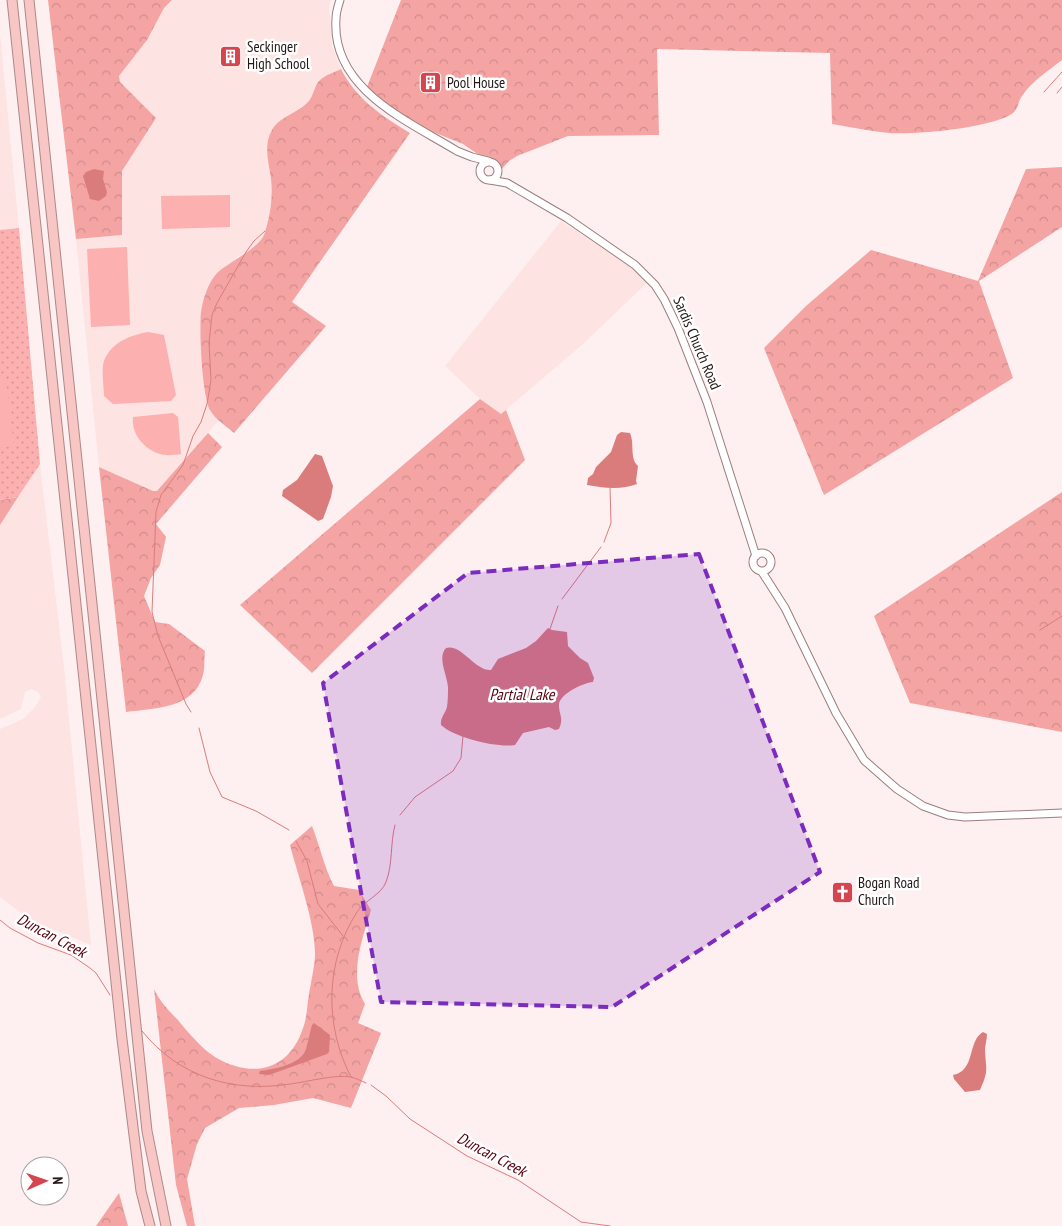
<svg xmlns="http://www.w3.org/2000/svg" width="1062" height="1226" font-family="'PT Sans Narrow',sans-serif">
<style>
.built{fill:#fde3e2}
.forest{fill:url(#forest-crowns)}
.park{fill:url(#park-dots)}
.garden{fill:#fcb0af}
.water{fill:#db7c7c}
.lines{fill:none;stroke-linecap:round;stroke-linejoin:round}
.stream{stroke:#db7c7c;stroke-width:1}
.secondary-casing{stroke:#9b7d7c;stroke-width:9}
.highway-casing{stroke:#ac8988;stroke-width:11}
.secondary{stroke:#fff;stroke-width:7}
.highway{stroke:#f7c6c5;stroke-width:9}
.marked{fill:#7b2cbf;fill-opacity:0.2;stroke:#7b2cbf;stroke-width:4;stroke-dasharray:10 6;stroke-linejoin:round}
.labels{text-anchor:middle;stroke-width:5;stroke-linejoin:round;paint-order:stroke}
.poi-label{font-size:15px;fill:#221716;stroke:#fff;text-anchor:start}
.street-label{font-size:15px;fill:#221716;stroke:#fff}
.water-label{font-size:16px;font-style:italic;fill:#57000e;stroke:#fff}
</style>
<defs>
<pattern id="forest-crowns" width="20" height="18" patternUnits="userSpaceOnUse" patternTransform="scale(1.25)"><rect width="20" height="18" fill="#f4a4a3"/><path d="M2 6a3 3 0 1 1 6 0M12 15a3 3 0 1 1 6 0" fill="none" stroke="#d18c8c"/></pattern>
<pattern id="park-dots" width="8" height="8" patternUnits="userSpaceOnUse" patternTransform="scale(1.25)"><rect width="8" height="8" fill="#fcb0af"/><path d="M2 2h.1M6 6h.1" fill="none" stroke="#d89796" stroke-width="1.8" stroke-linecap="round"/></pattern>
</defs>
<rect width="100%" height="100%" fill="#fef0f0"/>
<g class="built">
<polygon points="172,0 331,0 329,6 332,46 341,69 320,80 309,102 281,120 268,160 271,180 271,201 268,221 263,238 255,246 236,258 209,287 202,310 200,323 205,397 211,412 219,420 162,487 157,491 153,491 99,467 76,239 122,235 122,171 156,118 120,82 119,76 147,40 164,8"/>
<polygon points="0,34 19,228 0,230"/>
<polygon points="561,221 650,280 583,344 501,414 480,399 445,366"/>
<polygon points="40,464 64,667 91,945 32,921 0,897 0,729 23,719 35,707 41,697 38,692 31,689 25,692 21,709 0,719 0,525"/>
</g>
<g class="forest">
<polygon points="48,0 172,0 164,8 147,40 119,76 120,82 156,118 122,171 122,235 76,239"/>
<path d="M401 0H1062V60C1048 71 1032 81 1022 96 1018 101 1019 108 1013 113 993 128 915 135 889 133 870 131 851 127 832 124L830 53 657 49 659 135 568 136 517 156 509 161 501 170 463 144 413 124 367 87Z"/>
<path d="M341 69C356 99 382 116 410 133L292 302 326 326 234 433C226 426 215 419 210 410 202 396 199 329 201 312 203 299 208 283 217 273 229 262 259 248 264 235 270 217 273 198 271 179 269 164 263 145 272 130 279 117 297 113 307 103 314 97 314 85 320 80 326 75 335 72 341 69Z"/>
<polygon points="1062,167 1062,227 979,281 1013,378 824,495 764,348 806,306 871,250 978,281 1026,169"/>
<polygon points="480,399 501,414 506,410 525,460 312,673 240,605"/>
<path d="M208 433 222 447 156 524 166 537 160 565 151 578 144 596 155 622 169 624 205 651C204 659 205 668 203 675 194 709 155 708 126 712L99 467 153 491H157Z"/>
<polygon points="1062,492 1062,732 910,703 874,616"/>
<polygon points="18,497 0,525 0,500"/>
<path d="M312 826C320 846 324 867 334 886L359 890 371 910C362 940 348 976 365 1004L358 1023 381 1033 351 1108 313 1098 274 1105 239 1108 205 1128 197 1144 187 1179 195 1226H187L176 1185 154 989C159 1000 168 1010 177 1019 187 1031 202 1049 215 1057 252 1079 289 1071 303 1028 307 1018 307 1005 309 994 311 982 314 969 315 957 316 924 298 877 290 845Z"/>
<polygon points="119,1193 128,1226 96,1226"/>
</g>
<polygon class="park" points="19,228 40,464 18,497 0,500 0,230"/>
<g class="garden">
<polygon points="230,195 230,227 162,229 161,196"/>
<polygon points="127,247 130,325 91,327 87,249"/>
<path d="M148 332 164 335 176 395 171 401 113 404 104 396C104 387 101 369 104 361 111 342 131 335 148 332Z"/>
<polygon points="0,379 6,379 14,446 0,448"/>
<path d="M173 413 178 417 181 454C174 455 166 456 160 454 144 449 131 434 133 417Z"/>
</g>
<g class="water">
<polygon points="94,169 104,171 103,179 107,192 106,196 99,201 90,199 83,176 86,172"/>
<path d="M621 432 630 433 631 436C634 446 630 459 638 466L636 481 637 484C622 490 603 488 587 485L588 478 593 474 596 467 611 452 617 435Z"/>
<polygon points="315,454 322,456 333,486 331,497 323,519 318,521 282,496 283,490 297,480"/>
<path d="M548 628 552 630 567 632 568 646 580 658 588 663 594 678 593 682C583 683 559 694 559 705 559 715 564 718 559 729L555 730 549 727 523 733 515 745C497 748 455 738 441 725 440 718 445 714 447 707 448 700 448 693 448 687 447 675 437 657 446 648 461 643 475 671 491 670L498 659 526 648 536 641Z"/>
<path d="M314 1023 330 1035 329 1052 327 1054 269 1075 259 1074 260 1071C273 1069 301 1065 306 1049 308 1042 310 1032 312 1025Z"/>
<path d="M983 1032 987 1034C987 1040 985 1045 985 1050 986 1071 989 1070 980 1090L965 1092 954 1079 953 1075C976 1071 967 1041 983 1032Z"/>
</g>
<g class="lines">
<g class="stream">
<polyline points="1044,92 1062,72"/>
<polyline points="1057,93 1062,87"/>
<polyline points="604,542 611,523 610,487"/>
<polyline points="562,599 601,547"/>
<polyline points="550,629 558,606"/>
<polyline points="1040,630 1062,616"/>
<polyline points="191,712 186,704 158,636 152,612 156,512 161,495 183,465 193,436 201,422 207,404 211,380 209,343 212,315 217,303 246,252 254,241 265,231"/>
<polyline points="199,728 210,772 222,797 256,811 289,830"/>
<polyline points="400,815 415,797 453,771 461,758 463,736"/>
<polyline points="296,841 307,861 318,904 343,936"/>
<polyline points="0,920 10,928 38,943 71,955 90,968 96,973 110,995"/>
<path d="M142 1031C179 1077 232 1093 290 1084 307 1082 335 1074 351 1077 356 1078 361 1081 366 1083"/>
<path d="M351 1077C324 1025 325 962 357 912 365 900 381 895 386 882 393 864 390 844 395 825"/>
<polyline points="371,1085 386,1096 410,1119 467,1156 518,1180 581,1222 610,1226"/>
</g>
<defs>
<g id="secondary">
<path d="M340 0C338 6 336 13 336 19 331 89 408 121 457 151L472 157 488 161"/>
<circle cx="489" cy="171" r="9"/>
<polyline points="490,180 507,183 567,218 635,265 655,285 664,299 678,328 707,402 756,556"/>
<circle cx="762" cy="562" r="9"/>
<polyline points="762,572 785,608 836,713 864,760 897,789 923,806 948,815 965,817 1062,813"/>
</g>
<g id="highway">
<polyline points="12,0 122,1039 141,1191 150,1226"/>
<polyline points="29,0 147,1131 166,1226"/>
</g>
</defs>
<use href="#secondary" class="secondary-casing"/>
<use href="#highway" class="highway-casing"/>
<use href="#secondary" class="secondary"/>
<use href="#highway" class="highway"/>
</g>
<path class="marked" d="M699 554 820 872 612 1007 381 1002 323 683 468 573Z"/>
<defs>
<symbol id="building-square" viewBox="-11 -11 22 22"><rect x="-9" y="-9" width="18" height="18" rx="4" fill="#d54550" stroke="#fff"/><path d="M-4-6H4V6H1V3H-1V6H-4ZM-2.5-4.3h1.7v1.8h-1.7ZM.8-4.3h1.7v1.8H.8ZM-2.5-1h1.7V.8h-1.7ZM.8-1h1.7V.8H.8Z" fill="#fff"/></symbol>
<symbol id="church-square" viewBox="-11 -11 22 22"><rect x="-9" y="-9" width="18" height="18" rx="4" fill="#d54550" stroke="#fff"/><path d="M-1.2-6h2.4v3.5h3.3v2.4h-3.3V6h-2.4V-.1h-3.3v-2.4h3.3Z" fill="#fff"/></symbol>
</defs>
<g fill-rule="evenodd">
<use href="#building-square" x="218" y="44" width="25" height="25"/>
<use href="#building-square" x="418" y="70" width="25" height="25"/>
<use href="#church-square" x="830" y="880" width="25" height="25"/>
</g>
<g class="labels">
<g class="poi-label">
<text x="247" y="52">Seckinger<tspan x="247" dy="17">High School</tspan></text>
<text x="447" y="88">Pool House</text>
<text x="858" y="888">Bogan Road<tspan x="858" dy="17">Church</tspan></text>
</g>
<g class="street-label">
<text transform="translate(697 343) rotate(67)" y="5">Sardis Church Road</text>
</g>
<g class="water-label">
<text x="522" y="700">Partial Lake</text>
<text transform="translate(52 935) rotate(28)" y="6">Duncan Creek</text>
<text transform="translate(492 1154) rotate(28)" y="6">Duncan Creek</text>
</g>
</g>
<g transform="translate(45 1181) rotate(88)"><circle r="24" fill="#ffffff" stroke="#a7a2a2"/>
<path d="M0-4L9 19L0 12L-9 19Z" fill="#d54550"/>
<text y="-8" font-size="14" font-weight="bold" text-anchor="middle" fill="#221716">N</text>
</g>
</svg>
